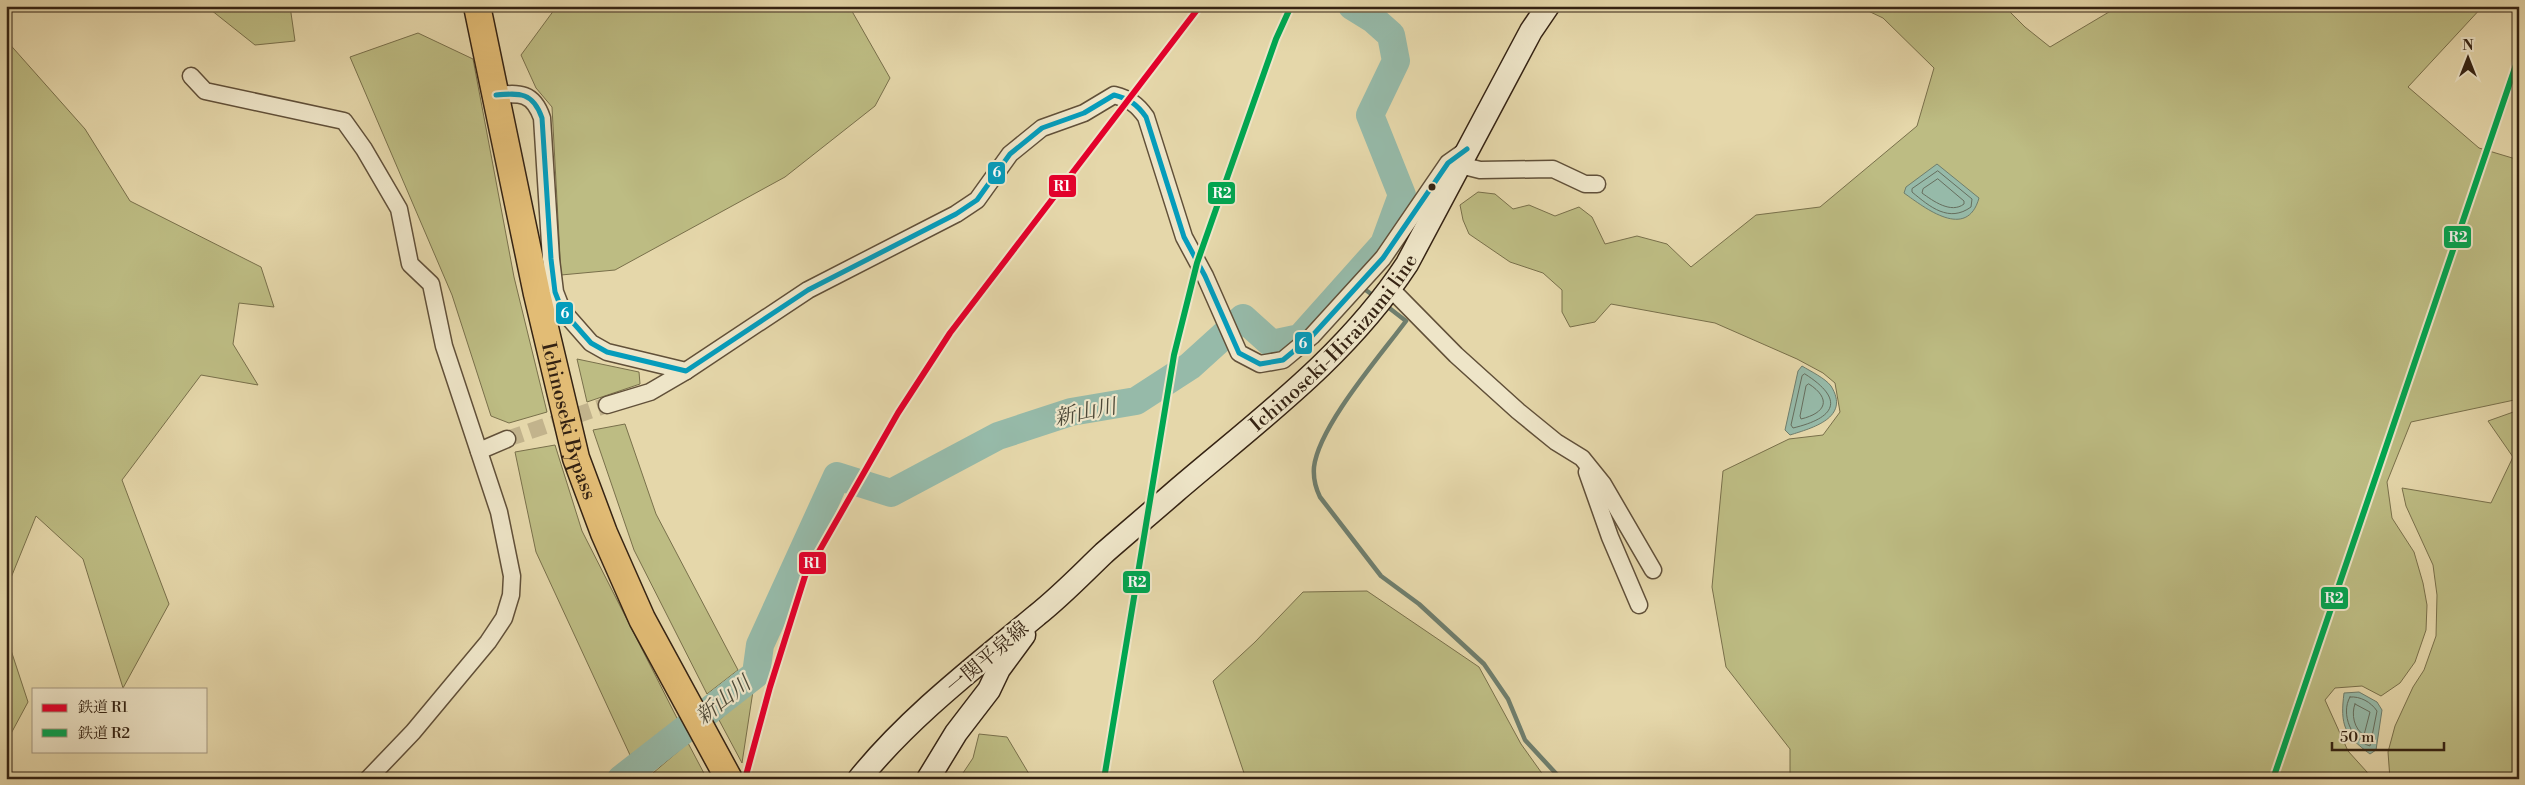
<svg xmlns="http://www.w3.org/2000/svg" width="2525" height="785" font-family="'Libre Bodoni','Noto Serif JP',serif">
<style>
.green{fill:#bdbc83;stroke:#79704b}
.water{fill:#96baa9;stroke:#6f7e6d}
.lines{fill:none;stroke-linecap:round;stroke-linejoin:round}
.shore{stroke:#666e5e;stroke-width:1}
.stream{stroke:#6f7e6d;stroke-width:4.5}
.river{stroke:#96baa9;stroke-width:28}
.minor-tunnel{stroke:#c2b38c;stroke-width:16;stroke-dasharray:16 8;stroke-linecap:butt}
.minor-casing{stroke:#615039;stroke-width:19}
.secondary-casing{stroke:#352313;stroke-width:25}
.trunk-casing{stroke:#352313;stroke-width:29}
.minor{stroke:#eee5c8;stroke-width:16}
.secondary{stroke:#eee5c8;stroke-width:22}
.trunk{stroke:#e2bc75;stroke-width:26}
.bus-1-casing{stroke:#eee5c8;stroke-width:9}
.bus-1{stroke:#059cbb;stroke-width:5}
.rail-1-casing{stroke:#eee5c8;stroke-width:10}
.rail-2-casing{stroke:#eee5c8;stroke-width:10}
.rail-1{stroke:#e4002b;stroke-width:6}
.rail-2{stroke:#00a651;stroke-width:6}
.bus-dot{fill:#352313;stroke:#eee5c8;stroke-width:2}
.labels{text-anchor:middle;stroke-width:4.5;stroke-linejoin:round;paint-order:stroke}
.street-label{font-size:20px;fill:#352313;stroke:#eee5c8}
.water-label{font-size:21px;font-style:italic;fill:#4d4938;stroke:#eee5c8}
.line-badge{stroke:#eee5c8;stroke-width:2}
.badge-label{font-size:14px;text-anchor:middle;font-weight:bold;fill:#fff}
</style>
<rect width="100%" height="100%" fill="#e5d7aa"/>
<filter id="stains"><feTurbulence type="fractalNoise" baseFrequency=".004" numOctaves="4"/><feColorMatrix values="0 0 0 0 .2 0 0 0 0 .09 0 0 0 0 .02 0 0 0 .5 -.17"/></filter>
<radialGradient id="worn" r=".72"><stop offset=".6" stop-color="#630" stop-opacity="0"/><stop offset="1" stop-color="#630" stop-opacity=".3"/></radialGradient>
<g class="green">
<polygon points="206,6 290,6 295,41 255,45"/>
<polygon points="557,6 849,6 890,78 875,106 785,177 615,270 561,275 552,107 536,88 521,55"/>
<polygon points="1862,6 2004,6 2025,27 2050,47 2114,9 2115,6 2483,6 2408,87 2479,148 2519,160 2519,399 2411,422 2387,482 2392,518 2414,552 2423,583 2427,605 2426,630 2415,662 2400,683 2381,696 2362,686 2335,688 2325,700 2348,751 2367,772 2369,779 1790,779 1790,749 1726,667 1712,587 1723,471 1789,439 1823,435 1840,412 1835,383 1823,373 1797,359 1715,323 1611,304 1595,322 1570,327 1562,312 1562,290 1543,273 1510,262 1469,234 1463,220 1460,205 1478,192 1495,194 1513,209 1529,205 1555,216 1579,207 1592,217 1605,244 1637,236 1667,244 1691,267 1756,215 1820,207 1917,126 1934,68 1883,18 1862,8"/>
<polygon points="418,33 473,59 514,277 547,412 509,423 491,416 452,295 350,57"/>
<polygon points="6,40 85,129 130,201 261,267 274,307 239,303 233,344 258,385 201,375 122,480 169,604 123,688 83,559 36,516 6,590"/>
<polygon points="577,359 639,372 640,384 587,402"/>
<polygon points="2519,410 2519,779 2390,779 2388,752 2395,726 2413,687 2424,670 2436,636 2437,595 2433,565 2406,506 2402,488 2491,503 2513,457 2488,421"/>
<polygon points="625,424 656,514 738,670 707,694 634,550 593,430"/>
<polygon points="555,445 582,531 680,724 630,755 536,552 515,452"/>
<polygon points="1367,591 1479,667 1521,744 1546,779 1246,779 1213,681 1255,642 1303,592"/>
<polygon points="6,635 28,702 7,741 6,740"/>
<polygon points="753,691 742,763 719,720"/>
<polygon points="979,734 1007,737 1032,779 959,779 973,758"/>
<polygon points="688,743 707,779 646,779"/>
</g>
<g class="water">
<path d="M1937 164 1979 198C1967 241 1925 208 1904 193L1906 187Z"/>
<path d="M1802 366C1810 371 1825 378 1831 386 1851 418 1812 428 1790 435L1785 430 1798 371Z"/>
<path d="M2359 692 2377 702 2382 710 2376 750 2370 754C2344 735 2340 725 2344 693Z"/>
</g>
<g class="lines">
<g class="shore">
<path d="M1938 171 1972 199 1971 207C1949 223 1930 207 1912 192V189Z"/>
<path d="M1938 179 1964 201V204C1951 214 1933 201 1922 193L1923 189Z"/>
<path d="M1805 374C1846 400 1835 418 1793 428L1791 425 1802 376Z"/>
<path d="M1809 384C1832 399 1826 413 1801 419L1800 416 1806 386Z"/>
<path d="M2350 697C2360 696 2371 702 2377 711L2370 746C2352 741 2340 714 2350 697Z"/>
<path d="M2355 704 2370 712 2364 735C2354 729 2351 714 2355 704Z"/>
</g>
<g class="stream">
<polyline points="1360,286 1374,296"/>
<path d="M1384 304 1406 321C1380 356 1319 426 1314 467 1313 479 1315 487 1320 497L1381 576 1419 604 1484 664 1508 699 1525 740 1561 779"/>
</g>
<polyline class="river" points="621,779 756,674 760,645 837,476 891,493 998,436 1071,412 1136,401 1190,366 1243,318 1272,344 1300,338 1384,244 1402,195 1370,115 1396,61 1391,35 1373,19 1352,6"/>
<polyline class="minor-tunnel" points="507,439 607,405"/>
<defs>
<g id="minor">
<polyline points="191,76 205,91 344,121 364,149 399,209 410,264 431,284 444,346 499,512 512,576 511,595 504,618 488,642 413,732 368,779"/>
<path d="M496 95C520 93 533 92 542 118L551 259 555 292 562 310 591 343 607 352 686 371 808 290 956 214 977 200 1010 154 1042 128 1084 113 1114 95C1129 99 1137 104 1146 117L1184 237 1205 276 1239 353 1260 364 1283 360 1312 336 1383 258 1448 163 1465 151"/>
<polyline points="1460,165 1480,170 1553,169 1585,184 1597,184"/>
<polyline points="1391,289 1456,355 1518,411 1556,442 1582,458 1603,484 1653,570"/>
<polyline points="607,405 650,392 686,371"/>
<polyline points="479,451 507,439"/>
<polyline points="1587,472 1610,537 1639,605"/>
</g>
<g id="secondary">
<path id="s1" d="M859 779C910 716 976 666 1037 615 1061 596 1082 574 1104 553 1128 532 1152 512 1176 491 1259 420 1346 357 1407 264L1531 31 1548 6"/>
<polyline points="928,779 956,733 989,690 999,669 1024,635"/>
</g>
<g id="trunk">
<path id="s2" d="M477 6 537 294 576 458 604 533 642 619 729 779"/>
</g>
</defs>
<use href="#minor" class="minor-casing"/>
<use href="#secondary" class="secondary-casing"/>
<use href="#trunk" class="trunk-casing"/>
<use href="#minor" class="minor"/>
<use href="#secondary" class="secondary"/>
<use href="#trunk" class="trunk"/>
<defs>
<path id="bus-1" d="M496 95C520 93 533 92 542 118L551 259 555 292 562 310 591 343 607 352 686 371 808 290 956 214 977 200 1010 154 1042 128 1084 113 1114 95C1129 99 1137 104 1146 117L1184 237 1205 276 1239 353 1260 364 1283 360 1312 336 1383 258 1448 163 1467 149"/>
</defs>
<use href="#bus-1" class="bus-1-casing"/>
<use href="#bus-1" class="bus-1"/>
<defs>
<polyline id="rail-1" points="745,779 770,687 805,576 898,413 950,333 1200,6"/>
<g id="rail-2">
<polyline points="1104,779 1174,355 1197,263 1276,39 1291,6"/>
<polyline points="2273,779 2519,56"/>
</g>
</defs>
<use href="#rail-1" class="rail-1-casing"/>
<use href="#rail-2" class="rail-2-casing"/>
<use href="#rail-1" class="rail-1"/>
<use href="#rail-2" class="rail-2"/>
</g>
<circle class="bus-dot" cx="1432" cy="187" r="4.5"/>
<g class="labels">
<g class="street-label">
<text dy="7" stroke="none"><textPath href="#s1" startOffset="646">Ichinoseki-Hiraizumi line</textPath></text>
<text dy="7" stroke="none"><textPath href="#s2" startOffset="425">Ichinoseki Bypass</textPath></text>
<text transform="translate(987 657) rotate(-40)" y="7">一関平泉線</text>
</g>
<g class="water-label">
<text transform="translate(1085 412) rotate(-12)" y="7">新山川</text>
<text transform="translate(723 700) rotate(-38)" y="7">新山川</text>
</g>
</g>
<g class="line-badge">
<rect x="987" y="161" width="19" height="24" rx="5" fill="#059cbb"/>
<rect x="1048" y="174" width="29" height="24" rx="5" fill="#e4002b"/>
<rect x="1207" y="181" width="29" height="24" rx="5" fill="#00a651"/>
<rect x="2443" y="225" width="29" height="24" rx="5" fill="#00a651"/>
<rect x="555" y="301" width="19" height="24" rx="5" fill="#059cbb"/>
<rect x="1294" y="331" width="19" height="24" rx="5" fill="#059cbb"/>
<rect x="798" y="551" width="29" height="24" rx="5" fill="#e4002b"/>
<rect x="1122" y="570" width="29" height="24" rx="5" fill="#00a651"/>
<rect x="2320" y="586" width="29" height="24" rx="5" fill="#00a651"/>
</g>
<g class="badge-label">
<text x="997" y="177">6</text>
<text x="1062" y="191">R1</text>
<text x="1222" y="198">R2</text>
<text x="2458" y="242">R2</text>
<text x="565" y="318">6</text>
<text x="1303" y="348">6</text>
<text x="812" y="568">R1</text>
<text x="1137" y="587">R2</text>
<text x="2334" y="603">R2</text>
</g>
<rect width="2525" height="785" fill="none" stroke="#e5d7aa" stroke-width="25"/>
<rect x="8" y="8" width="2510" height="770" fill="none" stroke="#352313" stroke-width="2.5"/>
<rect x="12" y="12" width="2500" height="760" fill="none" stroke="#352313"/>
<rect x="32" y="688" width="175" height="65" fill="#eee5c8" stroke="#a49780"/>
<rect x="42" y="704" width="25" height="8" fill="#e4002b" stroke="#a49780"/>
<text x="78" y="712" font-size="15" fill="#352313">鉄道 R1</text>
<rect x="42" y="729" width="25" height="8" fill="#00a651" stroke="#a49780"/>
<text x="78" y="738" font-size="15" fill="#352313">鉄道 R2</text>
<g transform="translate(2468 58)" stroke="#eee5c8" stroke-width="4" paint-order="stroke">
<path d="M0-4L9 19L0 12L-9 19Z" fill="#352313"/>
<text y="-8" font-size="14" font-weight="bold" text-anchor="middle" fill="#352313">N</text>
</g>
<path d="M2332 742v8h112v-8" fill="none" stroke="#352313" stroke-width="2.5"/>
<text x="2340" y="742" font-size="15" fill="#352313" stroke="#eee5c8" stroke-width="4" paint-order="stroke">50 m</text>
<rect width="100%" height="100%" filter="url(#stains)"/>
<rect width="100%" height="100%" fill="url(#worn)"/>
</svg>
